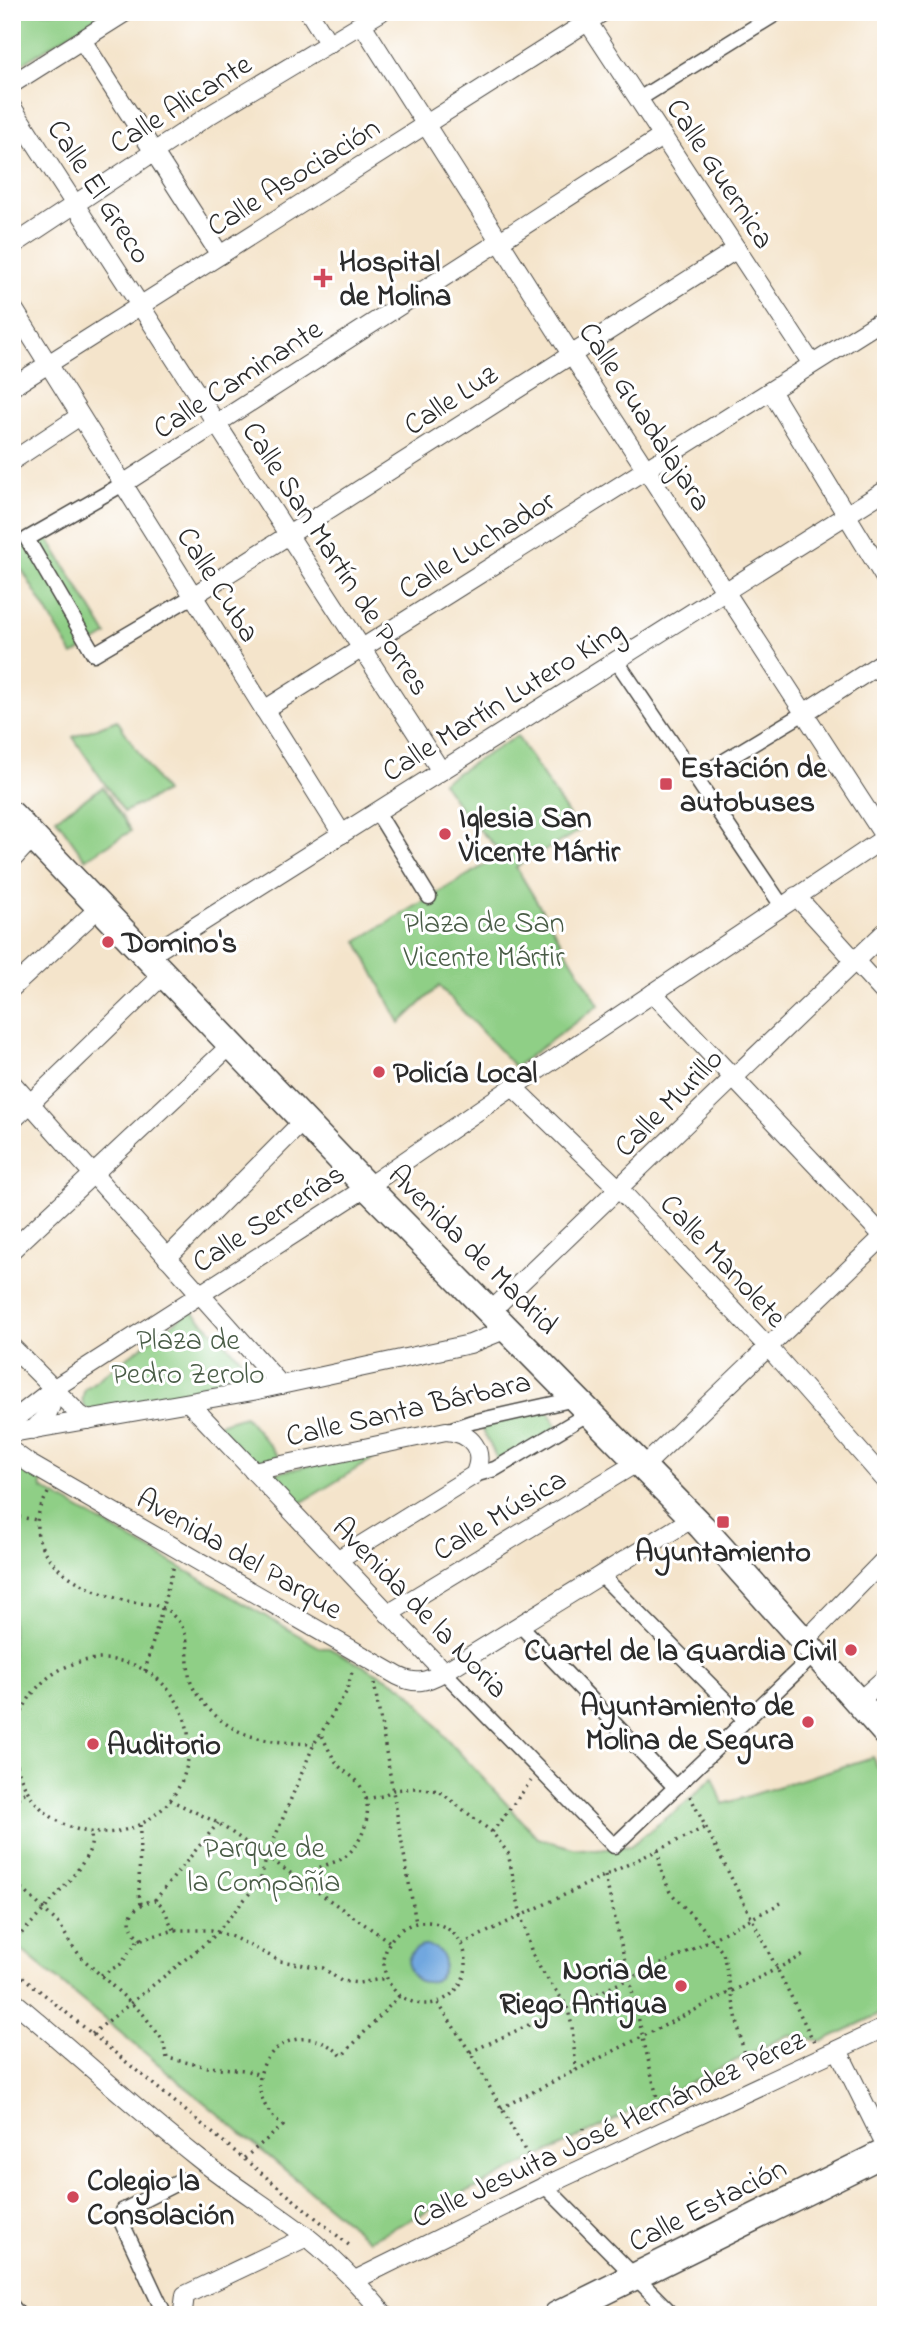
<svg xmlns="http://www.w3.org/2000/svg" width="898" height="2327" font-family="'Indie Flower',sans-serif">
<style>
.green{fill:#8fcf86;stroke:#5d7d58;stroke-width:2}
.water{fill:#71a7df;stroke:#4e6985;stroke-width:2}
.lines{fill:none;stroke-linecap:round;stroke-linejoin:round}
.pedestrian-casing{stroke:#494743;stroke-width:17}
.minor-casing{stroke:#494743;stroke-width:20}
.secondary-casing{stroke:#494743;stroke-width:29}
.path{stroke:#494743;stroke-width:3.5;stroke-dasharray:2 5;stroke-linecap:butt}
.pedestrian{stroke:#fff;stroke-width:14}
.minor{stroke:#fff;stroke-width:18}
.secondary{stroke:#fff;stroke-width:26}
.poi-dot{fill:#d1495b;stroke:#fff;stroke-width:2.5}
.labels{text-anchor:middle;stroke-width:6;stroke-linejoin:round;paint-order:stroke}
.street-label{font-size:30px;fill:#2b2b2b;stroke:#fff}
.poi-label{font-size:30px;font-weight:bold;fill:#2b2b2b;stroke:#fff;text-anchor:start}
.park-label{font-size:30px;fill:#495c46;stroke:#fff}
</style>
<rect width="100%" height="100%" fill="#fff"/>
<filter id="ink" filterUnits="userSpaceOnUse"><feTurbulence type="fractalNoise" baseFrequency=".0143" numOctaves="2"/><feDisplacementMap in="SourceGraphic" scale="14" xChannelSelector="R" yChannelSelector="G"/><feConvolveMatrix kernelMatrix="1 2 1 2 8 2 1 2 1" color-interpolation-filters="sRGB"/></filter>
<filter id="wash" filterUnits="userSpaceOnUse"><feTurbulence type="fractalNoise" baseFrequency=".00686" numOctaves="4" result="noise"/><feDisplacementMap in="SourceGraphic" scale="28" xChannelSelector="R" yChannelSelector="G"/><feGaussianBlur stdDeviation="1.57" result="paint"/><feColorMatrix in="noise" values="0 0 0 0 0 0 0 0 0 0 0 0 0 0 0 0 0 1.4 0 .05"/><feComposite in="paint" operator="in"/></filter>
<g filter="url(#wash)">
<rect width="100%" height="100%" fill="#f4e4cb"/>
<g class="green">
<polygon points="12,12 105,12 12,70"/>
<polygon points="43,530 107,635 73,655 12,553 12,548"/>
<polygon points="117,720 165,792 124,812 73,737"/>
<polygon points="517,736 579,831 516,867 599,1005 515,1067 439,986 400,1023 357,941 503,854 465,815 442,782"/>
<polygon points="103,787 131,831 85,859 56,818"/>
<path d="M191 1310 260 1377 94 1414C82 1407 80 1402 85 1389Z"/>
<polygon points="547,1409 558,1428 498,1461 480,1424"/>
<polygon points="245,1416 279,1457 250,1461 218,1424"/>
<polygon points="389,1449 299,1504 270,1474"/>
<polygon points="12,1463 41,1481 42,1488 321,1648 329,1648 404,1687 419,1703 446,1738 538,1838 573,1848 597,1850 630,1846 687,1802 713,1777 723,1804 873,1757 886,1785 886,2011 823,2041 788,2035 369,2240 12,1942"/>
</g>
<circle class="water" cx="426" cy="1964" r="18"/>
</g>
<g filter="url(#ink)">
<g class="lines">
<defs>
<g id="pedestrian">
<polyline points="639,99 779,12"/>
<polyline points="123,484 27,539 94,654 193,596"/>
<polyline points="616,660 782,906"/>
<polyline points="696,778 804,713"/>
<polyline points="377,812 429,897"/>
<polyline points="446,1431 472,1422 575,1399"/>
<polyline points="474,1475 495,1469 589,1413"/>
<polyline points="601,1575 745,1720"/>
<polyline points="520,1625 675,1787"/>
<polyline points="444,1672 614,1846 816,1653"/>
<polyline points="545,2186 673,2315"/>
<polyline points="12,2306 19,2315"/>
<polyline points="165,2315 120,2219 122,2211 183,2180"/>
</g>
<g id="minor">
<polyline points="309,12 329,44"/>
<polyline points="582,13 812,364"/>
<polyline points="362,24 571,354 886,839"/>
<polyline points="82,40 220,255"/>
<polyline points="12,84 126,12"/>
<polyline points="12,107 441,771"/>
<polyline points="12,246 208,116 381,12"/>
<polyline points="12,306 342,834"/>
<polyline points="12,387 603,12"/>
<polyline points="771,391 886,580"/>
<polyline points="12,461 80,416"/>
<polyline points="123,484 663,136"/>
<polyline points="193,596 737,249"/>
<polyline points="264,710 886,318"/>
<polyline points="804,713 886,660"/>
<polyline points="12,860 33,837"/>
<polyline points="796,896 886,995"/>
<polyline points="147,957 886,490"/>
<polyline points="12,988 100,907"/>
<polyline points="653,993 886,1239"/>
<polyline points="12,1083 281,1385"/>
<polyline points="513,1087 619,1189 769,1348 886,1481"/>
<polyline points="12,1121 164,974"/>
<polyline points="12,1250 231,1045"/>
<polyline points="167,1258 303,1121"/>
<polyline points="490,1312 886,931"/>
<polyline points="12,1347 80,1415 88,1420"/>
<polyline points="190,1404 444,1672"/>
<polyline points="12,1421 53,1389 367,1187 513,1087 886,837"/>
<path d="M33 1430C46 1417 54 1408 53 1389"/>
<polyline points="12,1433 253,1391 470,1344 507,1329"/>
<path d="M12 1451 30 1464 398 1676C416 1685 426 1682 444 1672L693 1518"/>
<polyline points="643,1467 886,1234"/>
<path d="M253 1471 446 1431C472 1433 486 1451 474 1475L337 1560"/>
<polyline points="388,1614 638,1462"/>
<polyline points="805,1641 886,1558"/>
<polyline points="858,1702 886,1677"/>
<path d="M12 2000C75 2052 134 2108 198 2158 233 2186 271 2209 306 2236 335 2259 361 2287 385 2315"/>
<polyline points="838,2050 886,2147"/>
<polyline points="355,2280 545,2186 886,2027"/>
<polyline points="185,2315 183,2311 185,2295 307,2237"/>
</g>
<g id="secondary">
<polyline points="12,815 367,1187 702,1527 886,1733"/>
<polyline points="557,2315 886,2152"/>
</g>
</defs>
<use href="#pedestrian" class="pedestrian-casing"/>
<use href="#minor" class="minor-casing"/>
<use href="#secondary" class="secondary-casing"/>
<g class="path">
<path d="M48 1493C42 1504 36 1515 37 1528 39 1569 92 1593 127 1601 139 1604 158 1603 168 1611 194 1633 185 1646 189 1674 190 1686 199 1698 207 1707 238 1741 271 1742 314 1744"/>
<polyline points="12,1516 37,1520"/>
<circle cx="102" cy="1746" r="87"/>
<polyline points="145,1671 174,1565"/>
<polyline points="374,1683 416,1923"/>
<polyline points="690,1796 814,2042"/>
<polyline points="366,1799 382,1796 393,1790 416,1788 439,1791 492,1832 508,1853 521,1916 532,1953 541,1970 567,2006 572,2026 576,2070"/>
<polyline points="170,1800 218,1823 390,1942"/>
<polyline points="12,1802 27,1791"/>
<polyline points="140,1825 139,1894 141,1904"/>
<polyline points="492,1832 531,1781"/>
<polyline points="658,1850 661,1870 670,1892 699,1923 723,1953 746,2064"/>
<polyline points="605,1876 659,2106"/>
<polyline points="12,1879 60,1925 70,1943 83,1959 143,2014 162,2039 167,2058 207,2067 245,2070 260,2075"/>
<path d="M304 1881C307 1878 311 1873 315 1870 324 1864 336 1863 345 1857 365 1840 376 1807 359 1784 354 1776 345 1773 339 1766 331 1756 326 1744 321 1733"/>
<polyline points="155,1900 218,1823"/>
<circle cx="425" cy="1963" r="41"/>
<path d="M141 1940C120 1921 132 1905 155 1900 168 1908 166 1920 175 1930"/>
<path d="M12 1943C29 1926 88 1866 91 1845 92 1841 91 1837 91 1834"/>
<polyline points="462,1944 706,1827"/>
<polyline points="12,1968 350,2246"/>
<polyline points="101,1975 121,1964 138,1940 175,1930 211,1930 233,1937 280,1961 323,1968 341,1981 359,1983 387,1978"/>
<polyline points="438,2003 470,2052 536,2170"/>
<polyline points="92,2034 212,1938 260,1881 267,1856 314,1744 347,1691 353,1668"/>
<polyline points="470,2052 683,1954 781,1903"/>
<polyline points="501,2108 806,1954"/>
<polyline points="582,2143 583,2128"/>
<path d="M244 2158 283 2126C223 2078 291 2005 342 2056L399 1996"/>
</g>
<use href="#pedestrian" class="pedestrian"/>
<use href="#minor" class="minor"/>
<use href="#secondary" class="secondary"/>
</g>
</g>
<g class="poi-dot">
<path d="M319.5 267.5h7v7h7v7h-7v7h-7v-7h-7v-7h7z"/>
<rect x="659" y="777" width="14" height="14" rx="3.5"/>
<circle cx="445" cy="834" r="7"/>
<circle cx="108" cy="942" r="7"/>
<circle cx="379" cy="1072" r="7"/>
<rect x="716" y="1515" width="14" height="14" rx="3.5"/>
<circle cx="851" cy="1650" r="7"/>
<circle cx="808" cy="1722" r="7"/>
<circle cx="93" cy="1744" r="7"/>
<circle cx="681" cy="1986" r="7"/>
<circle cx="73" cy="2197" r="7"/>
</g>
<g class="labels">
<g class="street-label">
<text transform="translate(180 103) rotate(-32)" y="10">Calle Alicante</text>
<text transform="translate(721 173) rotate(57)" y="10">Calle Guernica</text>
<text transform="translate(293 176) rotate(-32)" y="10">Calle Asociación</text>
<text transform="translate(100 191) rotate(57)" y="10">Calle El Greco</text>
<text transform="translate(237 378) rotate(-33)" y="10">Calle Caminante</text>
<text transform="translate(450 399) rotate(-33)" y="10">Calle Luz</text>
<text transform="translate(646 416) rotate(57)" y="10">Calle Guadalajara</text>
<text transform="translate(476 544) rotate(-32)" y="10">Calle Luchador</text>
<text transform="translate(337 558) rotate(57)" y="10">Calle San Martín de Porres</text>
<text transform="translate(219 584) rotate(58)" y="10">Calle Cuba</text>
<text transform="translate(502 700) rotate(-32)" y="10">Calle Martín Lutero King</text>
<text transform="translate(668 1102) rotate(-45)" y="10">Calle Murillo</text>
<text transform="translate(268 1217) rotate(-33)" y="10">Calle Serrerías</text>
<text transform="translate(474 1249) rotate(45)" y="10">Avenida de Madrid</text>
<text transform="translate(724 1260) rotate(47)" y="10">Calle Manolete</text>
<text transform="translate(408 1408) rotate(-13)" y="10">Calle Santa Bárbara</text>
<text transform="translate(499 1514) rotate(-31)" y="10">Calle Música</text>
<text transform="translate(240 1553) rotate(30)" y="10">Avenida del Parque</text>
<text transform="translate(421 1607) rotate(46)" y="10">Avenida de la Noria</text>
<text transform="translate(608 2128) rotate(-25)" y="10">Calle Jesuita José Hernández Pérez</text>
<text transform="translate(707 2204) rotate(-27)" y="10">Calle Estación</text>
</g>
<g class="poi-label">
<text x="339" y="271">Hospital<tspan x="339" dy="34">de Molina</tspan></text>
<text x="680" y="777">Estación de<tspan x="680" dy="34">autobuses</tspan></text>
<text x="459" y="827">Iglesia San<tspan x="459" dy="34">Vicente Mártir</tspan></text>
<text x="122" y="952">Domino's</text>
<text x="393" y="1082">Policía Local</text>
<text x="723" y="1561" text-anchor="middle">Ayuntamiento</text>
<text x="837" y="1660" text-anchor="end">Cuartel de la Guardia Civil</text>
<text x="794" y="1715" text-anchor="end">Ayuntamiento de<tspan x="794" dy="34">Molina de Segura</tspan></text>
<text x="107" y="1754">Auditorio</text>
<text x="667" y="1979" text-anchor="end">Noria de<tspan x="667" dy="34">Riego Antigua</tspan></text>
<text x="87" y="2190">Colegio la<tspan x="87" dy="34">Consolación</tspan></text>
</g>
<g class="park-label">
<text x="484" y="932">Plaza de San<tspan x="484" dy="34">Vicente Mártir</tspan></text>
<text x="188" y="1349">Plaza de<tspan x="188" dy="34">Pedro Zerolo</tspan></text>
<text x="264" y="1857">Parque de<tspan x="264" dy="34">la Compañía</tspan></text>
</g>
</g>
<rect width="898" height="2327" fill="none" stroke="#fff" stroke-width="42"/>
</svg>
